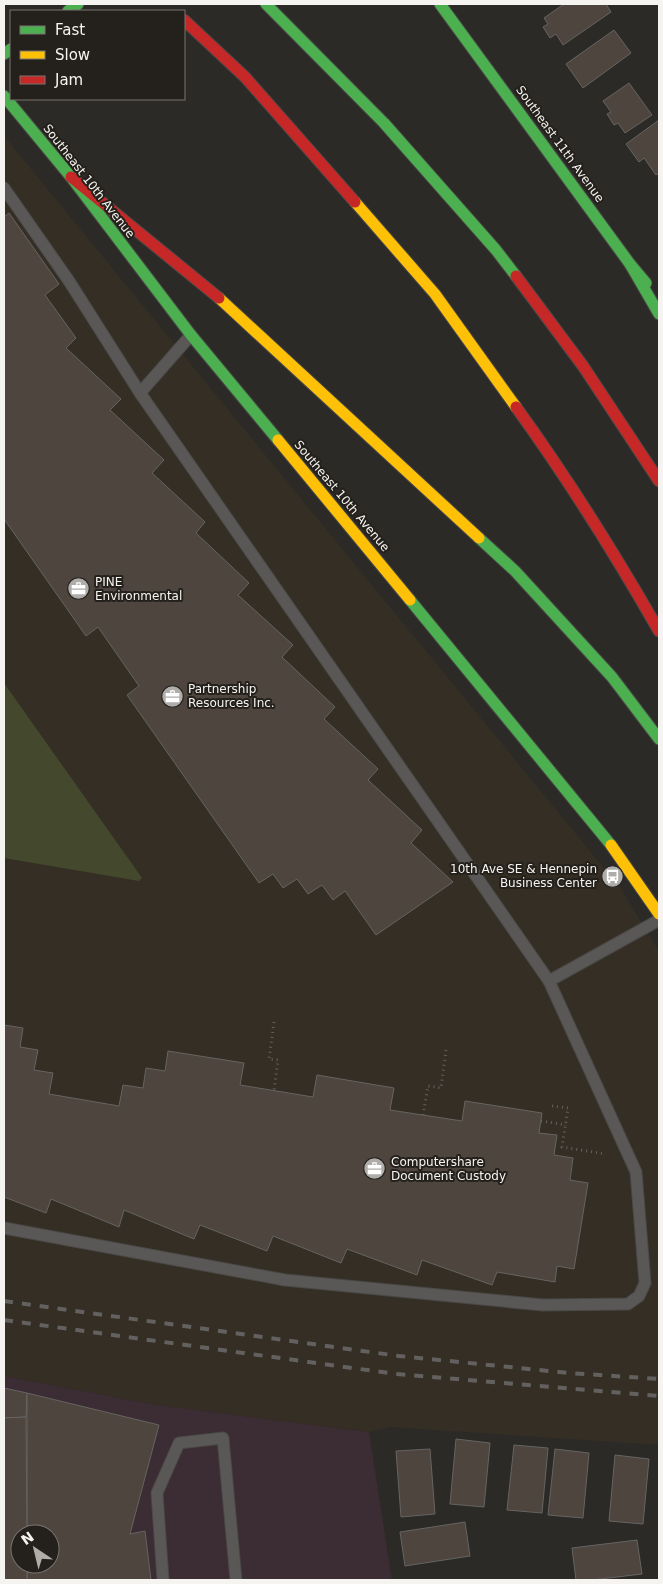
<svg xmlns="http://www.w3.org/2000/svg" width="663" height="1584" font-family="'DejaVu Sans',sans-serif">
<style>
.built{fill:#342e24}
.industrial{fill:#3c2c33;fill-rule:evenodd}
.green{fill:#44492e}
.building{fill:#4d453e;stroke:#666462}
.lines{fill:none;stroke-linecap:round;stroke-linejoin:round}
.lane-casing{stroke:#494846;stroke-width:13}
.fast-casing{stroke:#494846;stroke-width:13}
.slow-casing{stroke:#494846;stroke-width:13}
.jam-casing{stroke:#494846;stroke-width:13}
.path{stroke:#636260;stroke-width:3;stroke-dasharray:1 4;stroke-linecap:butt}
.lane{stroke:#5a5856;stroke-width:11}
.fast{stroke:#4caf50;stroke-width:11}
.slow{stroke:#ffc107;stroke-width:11}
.jam{stroke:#c62828;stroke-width:11}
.rail{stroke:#63615f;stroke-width:4;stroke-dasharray:9 9;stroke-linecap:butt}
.labels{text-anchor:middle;stroke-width:4;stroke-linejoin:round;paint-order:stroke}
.street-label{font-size:12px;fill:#f6f4f0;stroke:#24201b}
.poi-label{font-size:12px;fill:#f6f4f0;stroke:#24201b;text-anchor:start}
</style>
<rect width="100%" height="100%" fill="#2c2a27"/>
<polygon class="built" points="4,136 621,889 659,951 659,1445 390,1427 369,1432 156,1405 4,1376"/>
<path class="industrial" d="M4 1376 156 1405 369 1432 392 1580H4ZM20 1534H50V1564H20Z"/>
<polygon class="green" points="4,683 142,878 139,881 4,858"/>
<g class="building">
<polygon points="564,4 606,4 611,12 563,45 556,34 550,38 543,27 548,24 544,18"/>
<polygon points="614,30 631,53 583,88 566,64"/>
<polygon points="629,83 652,115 625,133 618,123 614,125 607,114 611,112 603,101"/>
<polygon points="659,120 659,173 656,175 644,158 639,162 626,144"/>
<polygon points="9,213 59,284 45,295 76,338 66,348 121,399 110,410 164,460 152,473 205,522 196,533 249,583 238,595 293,645 282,657 335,707 324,719 378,769 368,780 422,830 411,843 453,882 376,935 345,891 333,900 322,885 308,894 297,879 283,888 273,874 259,883 127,695 139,686 98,627 86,636 4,519 4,217"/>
<polygon points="4,1025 23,1028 20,1047 38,1050 34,1070 53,1073 49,1094 119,1106 123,1085 143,1088 146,1068 165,1071 168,1051 244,1063 240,1085 313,1097 317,1075 394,1088 390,1110 462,1121 465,1101 542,1113 539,1133 557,1135 554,1155 573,1158 570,1180 588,1183 574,1269 557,1266 555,1282 497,1272 492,1285 422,1260 417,1275 347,1249 341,1263 273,1236 267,1251 200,1225 194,1239 124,1210 119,1227 51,1199 46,1213 4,1197"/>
<polygon points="4,1388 27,1393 26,1417 4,1418"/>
<polygon points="27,1393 159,1425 130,1534 145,1531 151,1580 27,1580 27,1564 50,1564 50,1534 27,1534"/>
<polygon points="26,1417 27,1534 20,1534 20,1564 27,1564 27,1580 4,1580 4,1418"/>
<polygon points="456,1439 490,1443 484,1507 450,1504"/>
<polygon points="514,1445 548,1448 542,1513 507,1510"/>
<polygon points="430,1449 435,1514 401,1517 396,1451"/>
<polygon points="555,1449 589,1453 583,1518 548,1515"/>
<polygon points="615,1455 649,1459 643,1524 609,1521"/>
<polygon points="465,1522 470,1556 405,1566 400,1532"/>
<polygon points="637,1540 642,1574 592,1580 576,1580 572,1548"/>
</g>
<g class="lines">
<defs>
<g id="lane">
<polyline points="4,188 69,281 140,393 549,981 636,1172 645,1283 639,1296 628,1304 543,1305 285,1280 4,1228"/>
<polyline points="140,393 191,335"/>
<polyline points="549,981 659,920"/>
<polyline points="163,1580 157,1493 179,1443 223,1438 236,1580"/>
</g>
<g id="fast">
<polyline points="266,4 384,123 496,250 516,276"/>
<polyline points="440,4 630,264 646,283"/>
<polyline points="68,11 78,4"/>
<polyline points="4,54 11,49"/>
<polyline points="4,96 71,177 191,335 278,440"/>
<polyline points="630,264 659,314"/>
<polyline points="479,538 515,571 612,677 659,739"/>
<polyline points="410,600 611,845"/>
</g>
<g id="slow">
<polyline points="355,202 435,294 516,407"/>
<polyline points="219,298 479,538"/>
<polyline points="278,440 410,600"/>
<polyline points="611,845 659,914"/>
</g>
<g id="jam">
<polyline points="184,20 245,77 355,202"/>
<polyline points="71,177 219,298"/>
<polyline points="516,276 583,366 659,481"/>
<path d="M516 407C568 479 615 554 659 631"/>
</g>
</defs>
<use href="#lane" class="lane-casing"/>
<use href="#fast" class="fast-casing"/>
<use href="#slow" class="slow-casing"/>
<use href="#jam" class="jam-casing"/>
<g class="path">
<polyline points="274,1022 269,1059 278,1060 274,1090"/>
<polyline points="552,1106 568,1108 562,1147 606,1154"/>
<polyline points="423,1115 428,1086 441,1088 446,1050"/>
<polyline points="541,1121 566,1125"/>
</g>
<use href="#lane" class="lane"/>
<use href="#fast" class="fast"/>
<use href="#slow" class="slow"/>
<use href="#jam" class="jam"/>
<g class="rail">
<polyline points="4,1301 399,1356 569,1373 659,1379"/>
<polyline points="4,1320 396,1374 659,1396"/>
</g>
</g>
<defs>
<symbol id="office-disc" viewBox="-11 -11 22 22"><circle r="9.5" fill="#afadaa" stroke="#24201b"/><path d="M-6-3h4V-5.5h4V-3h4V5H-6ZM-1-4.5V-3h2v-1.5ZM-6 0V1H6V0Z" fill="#fff"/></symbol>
<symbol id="bus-disc" viewBox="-11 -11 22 22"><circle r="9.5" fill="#afadaa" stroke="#24201b"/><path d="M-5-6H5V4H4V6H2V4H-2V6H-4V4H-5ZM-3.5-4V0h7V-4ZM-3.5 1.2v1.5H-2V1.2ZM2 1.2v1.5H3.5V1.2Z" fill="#fff"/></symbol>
</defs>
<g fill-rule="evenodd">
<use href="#office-disc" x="66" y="576" width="25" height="25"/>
<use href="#office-disc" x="160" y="684" width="25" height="25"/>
<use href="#bus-disc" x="600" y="864" width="25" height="25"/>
<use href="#office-disc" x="362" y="1156" width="25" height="25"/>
</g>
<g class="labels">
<g class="street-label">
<text transform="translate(560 144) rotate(54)" y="4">Southeast 11th Avenue</text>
<text transform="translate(89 181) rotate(52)" y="4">Southeast 10th Avenue</text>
<text transform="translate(342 496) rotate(50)" y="4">Southeast 10th Avenue</text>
</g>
<g class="poi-label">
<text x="95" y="586">PINE<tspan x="95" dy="14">Environmental</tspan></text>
<text x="188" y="693">Partnership<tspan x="188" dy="14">Resources Inc.</tspan></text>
<text x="597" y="873" text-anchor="end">10th Ave SE &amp; Hennepin<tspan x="597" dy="14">Business Center</tspan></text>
<text x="391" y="1166">Computershare<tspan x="391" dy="14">Document Custody</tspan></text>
</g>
</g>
<rect width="663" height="1584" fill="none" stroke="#f6f4f0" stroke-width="10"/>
<rect x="10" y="10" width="175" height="90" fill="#24201b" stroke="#787570"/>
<rect x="20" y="26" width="25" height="8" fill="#4caf50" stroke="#787570"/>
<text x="55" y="35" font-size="15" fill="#f6f4f0">Fast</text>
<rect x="20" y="51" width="25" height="8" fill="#ffc107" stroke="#787570"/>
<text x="55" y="60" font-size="15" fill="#f6f4f0">Slow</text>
<rect x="20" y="76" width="25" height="8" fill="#c62828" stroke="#787570"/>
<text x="55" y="85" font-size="15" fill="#f6f4f0">Jam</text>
<g transform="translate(35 1549) rotate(325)"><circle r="24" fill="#24201b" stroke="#787570"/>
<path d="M0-4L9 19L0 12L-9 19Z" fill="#afadaa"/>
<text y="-8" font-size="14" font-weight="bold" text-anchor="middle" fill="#f6f4f0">N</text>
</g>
</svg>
